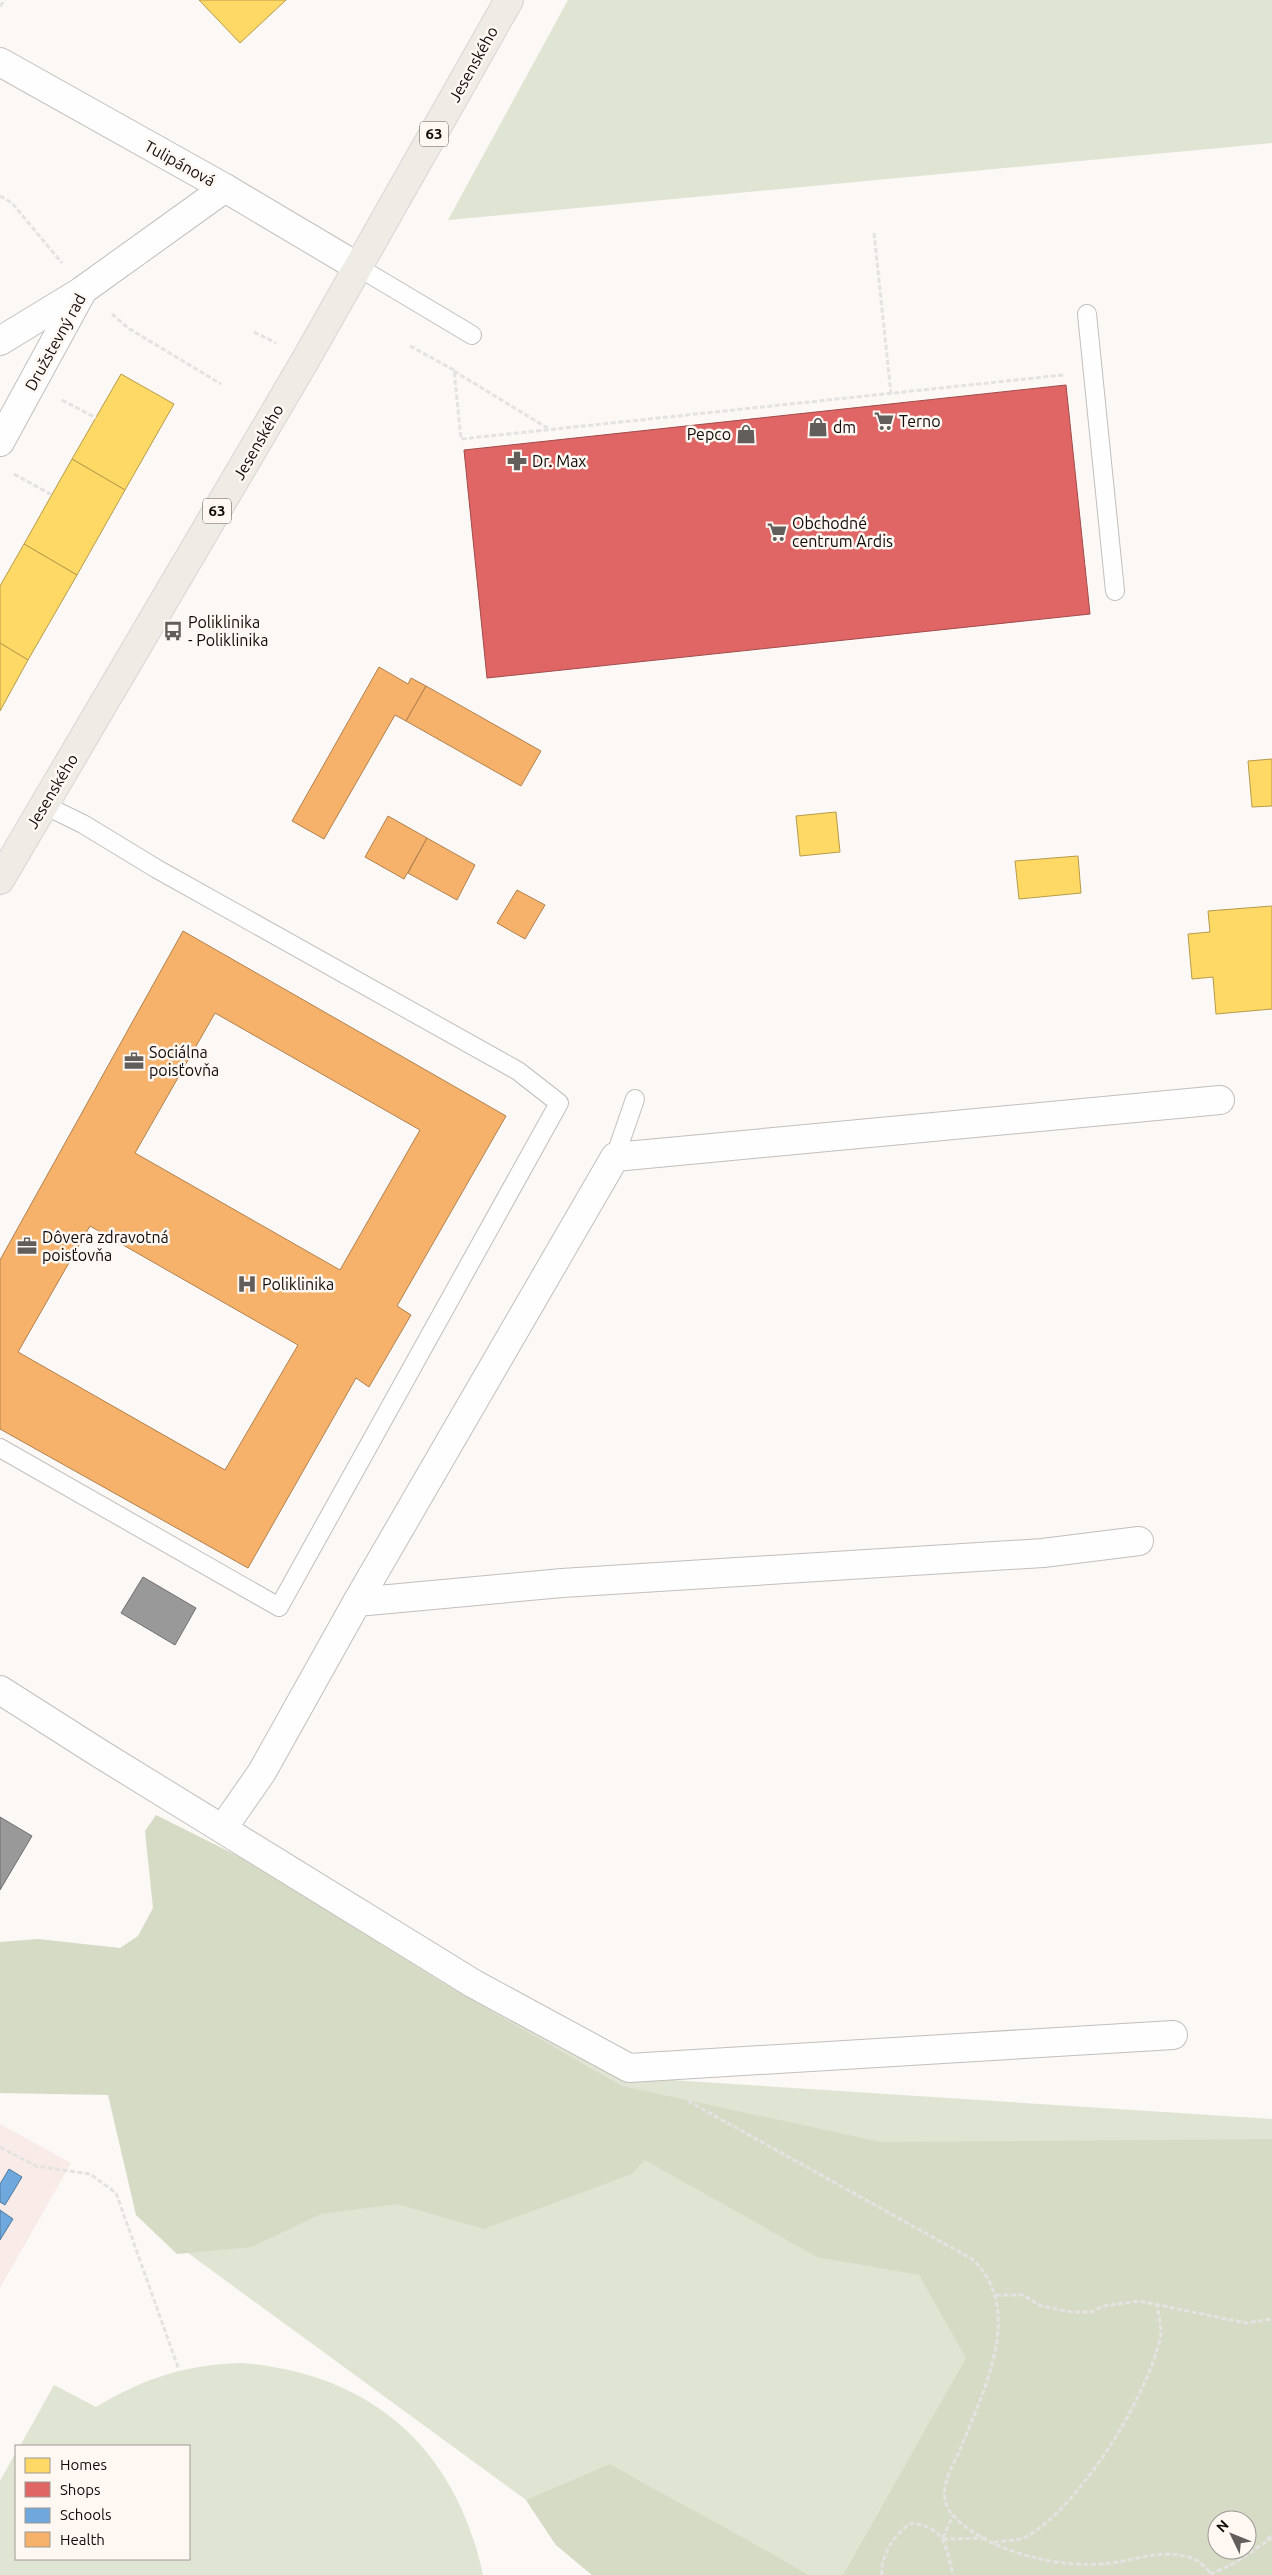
<svg xmlns="http://www.w3.org/2000/svg" width="1272" height="2575" font-family="Ubuntu,sans-serif">
<style>
.education{fill:#f8ebe8}
.green{fill:#e0e4d3;fill-rule:evenodd}
.forest{fill:#d6dbc6;fill-rule:evenodd}
.homes{fill:#ffd966;stroke:#b79b4a}
.shops{fill:#e06666;stroke:#a14b4a}
.schools{fill:#6fa8dc;stroke:#52799c}
.health{fill:#f6b26b;stroke:#b1804d;fill-rule:evenodd}
.industry{fill:#999;stroke:#706e6e}
.lines{fill:none;stroke-linecap:round;stroke-linejoin:round}
.service-casing{stroke:#c2bfbc;stroke-width:20}
.minor-casing{stroke:#c2bfbc;stroke-width:30}
.primary-casing{stroke:#d7d5d3;stroke-width:30}
.path{stroke:#e4e3e1;stroke-width:3;stroke-dasharray:5 2.5;stroke-linecap:butt}
.service{stroke:#fefefe;stroke-width:18}
.minor{stroke:#fefefe;stroke-width:28}
.primary{stroke:#efece5;stroke-width:28}
.labels{text-anchor:middle;stroke-width:5;stroke-linejoin:round;paint-order:stroke}
.shield{fill:#fef7f2;stroke:#57524e;stroke-width:1}
.shield-label{font-size:15px;font-weight:bold;fill:#0f0b08}
.street-label{font-size:16px;fill:#0f0b08;stroke:#fef7f2}
.poi-label{font-size:16px;fill:#0f0b08;stroke:#fef7f2;text-anchor:start}
</style>
<rect width="100%" height="100%" fill="#fbf8f5"/>
<polygon class="education" points="0,2124 71,2163 0,2288"/>
<g class="green">
<polygon points="568,0 1272,0 1272,143 448,220"/>
<path d="M335 1909 624 2077 1272 2119V2575H592L556 2545 526 2500 136 2215ZM1217 2520H1247V2550H1217Z"/>
<path d="M241 2363C371 2373 456 2448 483 2575H0V2481L16 2452V2559H189V2446H20L54 2385 96 2407C145 2378 184 2365 241 2363Z"/>
</g>
<g class="forest">
<path d="M156 1815 254 1864 442 1983 622 2086 881 2142 1272 2139V2575H843L966 2358 919 2275 817 2257 645 2160 632 2174 484 2229 397 2204 321 2214 252 2247 177 2254 136 2215 108 2095 0 2093V1942L38 1939 120 1948 138 1936 153 1908 145 1831ZM1217 2520H1247V2550H1217Z"/>
<path d="M610 2464C676 2502 743 2536 808 2575H592L556 2545 526 2500Z"/>
</g>
<g class="homes">
<polygon points="199,0 286,0 240,43"/>
<polygon points="121,374 174,404 125,490 72,459"/>
<polygon points="72,459 125,490 77,575 24,544"/>
<polygon points="24,544 77,575 28,660 0,643 0,586"/>
<polygon points="0,643 28,660 0,711"/>
<polygon points="1272,759 1272,806 1252,807 1248,761"/>
<polygon points="836,812 840,852 800,856 796,816"/>
<polygon points="1078,856 1081,893 1019,899 1015,861"/>
<polygon points="1272,906 1272,1009 1216,1014 1213,977 1192,979 1188,934 1210,932 1208,911"/>
</g>
<polygon class="shops" points="1066,385 1090,614 487,678 464,450"/>
<g class="schools">
<polygon points="9,2169 22,2177 5,2205 0,2202 0,2184"/>
<polygon points="0,2210 13,2219 0,2240"/>
</g>
<g class="health">
<polygon points="379,667 408,684 411,678 426,686 406,721 395,715 324,839 292,821"/>
<polygon points="426,686 541,751 521,786 406,721"/>
<polygon points="388,816 427,838 404,879 365,857"/>
<polygon points="427,838 475,865 457,900 408,873"/>
<polygon points="517,890 545,905 525,939 497,923"/>
<path d="M183 931 506 1116 397 1306 411 1315 369 1387 356 1378 248 1568 0 1429V1260ZM215 1013 420 1130 340 1270 135 1153ZM90 1226 298 1345 225 1470 18 1352Z"/>
</g>
<g class="industry">
<polygon points="143,1577 196,1608 175,1645 121,1613"/>
<polygon points="0,1817 32,1836 0,1890"/>
</g>
<g class="lines">
<defs>
<g id="service">
<polyline points="358,267 472,335"/>
<polyline points="1087,314 1115,591"/>
<polyline points="615,1157 635,1099"/>
<polyline points="0,1448 279,1607 559,1103 518,1071 157,869 83,824 44,805"/>
</g>
<g id="minor">
<polyline points="0,62 225,188 358,267"/>
<polyline points="0,341 82,291"/>
<polyline points="0,442 83,290 225,188"/>
<polyline points="357,1602 615,1157 1220,1100"/>
<polyline points="0,1690 99,1753 474,1984 629,2068 1173,2035"/>
<polyline points="223,1828 262,1772 357,1602 562,1583 1043,1553 1139,1541"/>
</g>
<polyline id="primary" points="0,880 306,359 509,0"/>
</defs>
<use href="#service" class="service-casing"/>
<use href="#minor" class="minor-casing"/>
<use href="#primary" class="primary-casing"/>
<g class="path">
<polyline points="0,6 5,0"/>
<polyline points="0,196 12,203 62,263"/>
<polyline points="874,233 891,394"/>
<polyline points="112,314 128,328 221,384"/>
<polyline points="254,332 276,343"/>
<polyline points="410,346 454,370 461,439 1063,375"/>
<polyline points="454,371 549,429"/>
<polyline points="62,400 96,418"/>
<polyline points="14,474 52,495"/>
<path d="M688 2101 972 2259C1027 2310 982 2394 959 2452 954 2463 947 2475 945 2487 943 2497 946 2508 953 2515 986 2552 1063 2570 1111 2563 1140 2559 1167 2547 1196 2560 1202 2563 1208 2571 1213 2575"/>
<polyline points="0,2147 36,2166 90,2174 116,2193 179,2370"/>
<polyline points="996,2295 1023,2295 1041,2306 1072,2312 1092,2312 1103,2306 1139,2301 1246,2323 1272,2319"/>
<polyline points="943,2538 953,2515"/>
<polyline points="943,2539 987,2538"/>
<polyline points="1267,2540 1272,2534"/>
<path d="M994 2542C1004 2541 1020 2541 1028 2536 1081 2504 1146 2399 1160 2339 1163 2329 1158 2315 1157 2305"/>
<polyline points="1210,2574 1233,2564 1272,2538"/>
<path d="M882 2575C880 2556 895 2532 912 2523 947 2529 945 2545 953 2575"/>
</g>
<use href="#service" class="service"/>
<use href="#minor" class="minor"/>
<use href="#primary" class="primary"/>
</g>
<defs>
<symbol id="supermarket-bare" viewBox="-9 -9 18 18"><path d="M-6-5.5h2.5l.6 2H6L4.5 2H-2.5L-4.4-4H-6ZM-1.5 3.2a1.3 1.3 0 1 0 .1 0ZM3 3.2a1.3 1.3 0 1 0 .1 0Z" fill="#625e5b" stroke="#fef7f2" stroke-width="2.5" paint-order="stroke"/></symbol>
<symbol id="shop-bare" viewBox="-9 -9 18 18"><path d="M-5-2.5h2.3a2.7 3.5 0 0 1 5.4 0H5L5.5 6h-11ZM-1.5-2.5h3a1.5 2.3 0 0 0-3 0Z" fill="#625e5b" stroke="#fef7f2" stroke-width="2.5" paint-order="stroke"/></symbol>
<symbol id="pharmacy-bare" viewBox="-9 -9 18 18"><path d="M-2-6h4v4h4v4h-4v4h-4v-4h-4v-4h4Z" fill="#625e5b" stroke="#fef7f2" stroke-width="2.5" paint-order="stroke"/></symbol>
<symbol id="bus-bare" viewBox="-9 -9 18 18"><path d="M-5-6H5V4H4V6H2V4H-2V6H-4V4H-5ZM-3.5-4V0h7V-4ZM-3.5 1.2v1.5H-2V1.2ZM2 1.2v1.5H3.5V1.2Z" fill="#625e5b" stroke="#fef7f2" stroke-width="2.5" paint-order="stroke"/></symbol>
<symbol id="office-bare" viewBox="-9 -9 18 18"><path d="M-6-3h4V-5.5h4V-3h4V5H-6ZM-1-4.5V-3h2v-1.5ZM-6 0V1H6V0Z" fill="#625e5b" stroke="#fef7f2" stroke-width="2.5" paint-order="stroke"/></symbol>
<symbol id="hospital-bare" viewBox="-9 -9 18 18"><path d="M-5-5h3v3.5h4V-5h3V5h-3V1.5h-4V5h-3Z" fill="#625e5b" stroke="#fef7f2" stroke-width="2.5" paint-order="stroke"/></symbol>
</defs>
<g fill-rule="evenodd">
<use href="#supermarket-bare" x="870" y="407" width="28" height="28"/>
<use href="#shop-bare" x="804" y="413" width="28" height="28"/>
<use href="#shop-bare" x="732" y="420" width="28" height="28"/>
<use href="#pharmacy-bare" x="503" y="447" width="28" height="28"/>
<use href="#supermarket-bare" x="763" y="518" width="28" height="28"/>
<use href="#bus-bare" x="159" y="617" width="28" height="28"/>
<use href="#office-bare" x="120" y="1047" width="28" height="28"/>
<use href="#office-bare" x="13" y="1232" width="28" height="28"/>
<use href="#hospital-bare" x="233" y="1270" width="28" height="28"/>
</g>
<g class="labels">
<g class="shield">
<rect x="420" y="121.5" width="28" height="25" rx="4"/>
<rect x="203" y="498.5" width="28" height="25" rx="4"/>
</g>
<g class="shield-label">
<text x="434" y="139">63</text>
<text x="217" y="516">63</text>
</g>
<g class="street-label">
<text transform="translate(473 64) rotate(-61)" y="6">Jesenského</text>
<text transform="translate(180 163) rotate(29)" y="6">Tulipánová</text>
<text transform="translate(55 342) rotate(-61)" y="6">Družstevný rad</text>
<text transform="translate(258 442) rotate(-60)" y="6">Jesenského</text>
<text transform="translate(52 791) rotate(-59)" y="6">Jesenského</text>
</g>
<g class="poi-label">
<text x="899" y="427">Terno</text>
<text x="833" y="433">dm</text>
<text x="731" y="440" text-anchor="end">Pepco</text>
<text x="532" y="467">Dr. Max</text>
<text x="792" y="529">Obchodné<tspan x="792" dy="18">centrum Ardis</tspan></text>
<text x="188" y="628">Poliklinika<tspan x="188" dy="18">- Poliklinika</tspan></text>
<text x="149" y="1058">Sociálna<tspan x="149" dy="18">poisťovňa</tspan></text>
<text x="42" y="1243">Dôvera zdravotná<tspan x="42" dy="18">poisťovňa</tspan></text>
<text x="262" y="1290">Poliklinika</text>
</g>
</g>
<rect x="15" y="2445" width="175" height="115" fill="#fef7f2" stroke="#9e9994"/>
<rect x="25" y="2458" width="25" height="15" fill="#ffd966" stroke="#9e9994"/>
<text x="60" y="2470" font-size="15" fill="#0f0b08">Homes</text>
<rect x="25" y="2482" width="25" height="15" fill="#e06666" stroke="#9e9994"/>
<text x="60" y="2495" font-size="15" fill="#0f0b08">Shops</text>
<rect x="25" y="2508" width="25" height="15" fill="#6fa8dc" stroke="#9e9994"/>
<text x="60" y="2520" font-size="15" fill="#0f0b08">Schools</text>
<rect x="25" y="2532" width="25" height="15" fill="#f6b26b" stroke="#9e9994"/>
<text x="60" y="2545" font-size="15" fill="#0f0b08">Health</text>
<g transform="translate(1232 2535) rotate(313)"><circle r="24" fill="#fef7f2" stroke="#9e9994"/>
<path d="M0-4L9 19L0 12L-9 19Z" fill="#625e5b"/>
<text y="-8" font-size="14" font-weight="bold" text-anchor="middle" fill="#0f0b08">N</text>
</g>
</svg>
